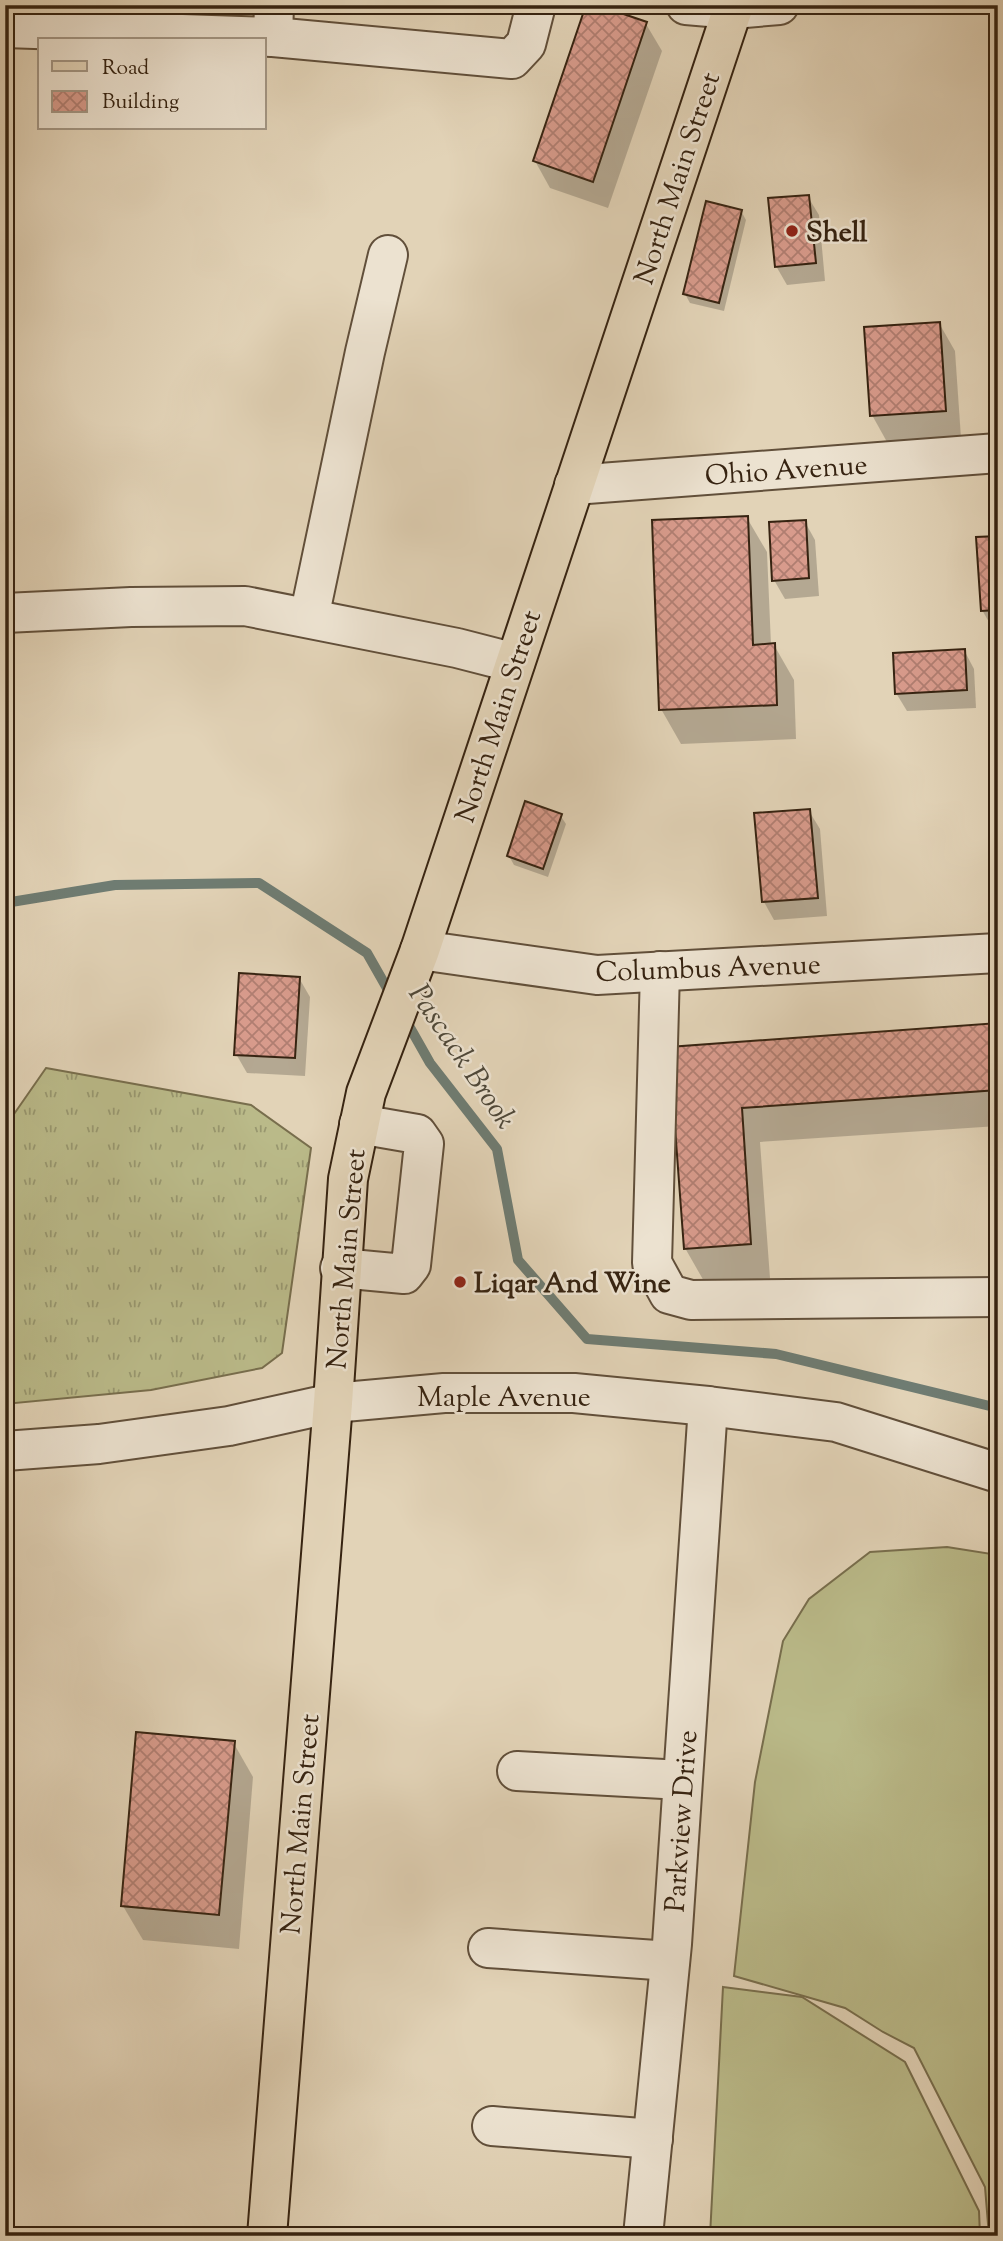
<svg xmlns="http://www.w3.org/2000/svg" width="1003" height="2241" font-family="'Sorts Mill Goudy',serif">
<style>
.grass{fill:url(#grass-tufts);stroke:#786e4d;stroke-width:2}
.pitch{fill:#baba89;stroke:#786e4d;stroke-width:2}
.shadow{fill:#0003}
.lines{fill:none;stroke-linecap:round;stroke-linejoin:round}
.stream{stroke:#6f7c72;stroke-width:10}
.building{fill:url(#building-cross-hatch);stroke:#362311;stroke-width:2}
.minor-casing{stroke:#614f3a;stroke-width:42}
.major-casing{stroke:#362311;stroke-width:42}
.minor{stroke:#ece2d0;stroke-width:38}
.major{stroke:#e2d3b7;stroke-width:38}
.poi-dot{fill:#8f2418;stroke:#ece2d0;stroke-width:2.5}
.labels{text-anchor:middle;stroke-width:5;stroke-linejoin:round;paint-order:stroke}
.street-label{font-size:28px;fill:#362311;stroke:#ece2d0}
.poi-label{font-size:28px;font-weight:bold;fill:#362311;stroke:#ece2d0;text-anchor:start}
.water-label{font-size:30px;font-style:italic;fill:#4e4839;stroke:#ece2d0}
</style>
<defs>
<pattern id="grass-tufts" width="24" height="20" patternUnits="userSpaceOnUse" patternTransform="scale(1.75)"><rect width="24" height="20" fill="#baba89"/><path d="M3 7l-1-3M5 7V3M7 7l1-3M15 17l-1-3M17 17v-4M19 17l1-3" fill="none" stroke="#98976f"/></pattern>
<pattern id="building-cross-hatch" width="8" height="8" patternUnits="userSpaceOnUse" patternTransform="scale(1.75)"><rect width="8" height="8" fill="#d89b8c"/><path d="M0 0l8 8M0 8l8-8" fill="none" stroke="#b07e71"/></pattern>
</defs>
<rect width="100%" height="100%" fill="#e2d3b7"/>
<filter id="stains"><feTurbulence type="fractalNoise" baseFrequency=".00286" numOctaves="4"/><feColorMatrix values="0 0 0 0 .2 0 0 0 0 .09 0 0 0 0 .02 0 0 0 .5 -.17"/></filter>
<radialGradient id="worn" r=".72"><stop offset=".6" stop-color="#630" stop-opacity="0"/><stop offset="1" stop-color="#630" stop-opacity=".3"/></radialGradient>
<polygon class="grass" points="46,1068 251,1105 311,1148 282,1353 262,1368 151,1390 5,1404 5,1127"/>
<g class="pitch">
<polygon points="947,1547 998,1555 998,2236 989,2236 985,2187 914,2048 883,2032 845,2008 734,1976 755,1782 783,1641 809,1599 870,1552"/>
<polygon points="723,1987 802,1997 905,2062 979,2211 980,2236 710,2236"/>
</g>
<g class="shadow">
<polygon points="646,24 662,51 608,208 550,188 535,161"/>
<polygon points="808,197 819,215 825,281 787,285 776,266"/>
<polygon points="741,211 746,220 724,311 690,303 685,294"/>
<polygon points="939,323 955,351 961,438 887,442 872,415"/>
<polygon points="747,518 767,552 771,645 774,645 794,680 796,739 681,744 661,709"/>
<polygon points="805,522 815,540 819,596 785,599 774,580"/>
<polygon points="998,538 998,628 993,629 982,610"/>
<polygon points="964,650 974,669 976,708 907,711 896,693"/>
<polygon points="809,811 820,829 827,916 774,920 764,902 756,815"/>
<polygon points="560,815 566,824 548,877 514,865 509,856"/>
<polygon points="299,978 310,997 305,1076 247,1073 236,1054"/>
<polygon points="998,1025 998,1126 760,1142 770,1278 705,1283 685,1248 671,1048"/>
<polygon points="233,1742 253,1777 239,1949 143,1940 123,1906"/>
</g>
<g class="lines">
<g class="stream">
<polyline points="5,903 115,885 259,883 367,953 392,997"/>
<polyline points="404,1017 430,1063 497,1149 518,1260 587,1339 776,1354 998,1408"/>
</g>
</g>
<g class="building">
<polygon points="586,5 597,5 647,22 593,182 533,161"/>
<polygon points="809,195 816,263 775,267 768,198"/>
<polygon points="706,201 742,210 719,303 683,294"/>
<polygon points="940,322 946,411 870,416 864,327"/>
<polygon points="748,516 753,645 775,643 777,705 659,710 652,520"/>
<polygon points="806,520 809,578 772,581 769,522"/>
<polygon points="998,536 998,610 981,611 976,537"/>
<polygon points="965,649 967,690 895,694 893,653"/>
<polygon points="525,801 562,814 543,869 507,856"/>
<polygon points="810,809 818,898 762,902 754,813"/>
<polygon points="239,973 300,977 295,1058 234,1055"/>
<polygon points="998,1023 998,1090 742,1108 751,1244 684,1249 669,1047"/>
<polygon points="136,1732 235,1741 219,1915 121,1906"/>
</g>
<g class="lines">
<defs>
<g id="minor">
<polyline points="686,5 733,9 779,5"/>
<polyline points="5,28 273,37 274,5"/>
<polyline points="273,37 512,59 526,44 536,5"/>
<polyline points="574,485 998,453"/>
<polyline points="5,613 131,607 245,606 457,648 515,663"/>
<polyline points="309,618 365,352 388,255"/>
<polyline points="420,950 597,975 998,953"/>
<polyline points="660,971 652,1263 669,1294 691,1300 998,1297"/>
<polyline points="340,1268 404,1274 411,1265 424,1144 417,1134 359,1124"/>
<polyline points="5,1451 99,1444 229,1426 333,1403 444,1393 574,1393 708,1406 836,1422 998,1473"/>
<polyline points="517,1771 682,1780"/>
<polyline points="488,1948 670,1961"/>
<polyline points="492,2126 653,2139"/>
<polyline points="643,2236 672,1944 708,1406"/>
</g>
<polyline id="major" points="267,2236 333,1403 348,1179 366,1093 420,950 734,5"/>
</defs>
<use href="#minor" class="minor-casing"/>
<use href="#major" class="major-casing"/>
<use href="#minor" class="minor"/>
<use href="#major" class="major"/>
</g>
<g class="poi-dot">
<circle cx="792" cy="231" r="7"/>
<circle cx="460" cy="1282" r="7"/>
</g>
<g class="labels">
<g class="street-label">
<text transform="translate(676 178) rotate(-72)" y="10">North Main Street</text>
<text transform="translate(786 469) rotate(-4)" y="10">Ohio Avenue</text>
<text transform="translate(497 716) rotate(-72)" y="10">North Main Street</text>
<text transform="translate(708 967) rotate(-2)" y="10">Columbus Avenue</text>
<text transform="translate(345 1259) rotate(-85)" y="10">North Main Street</text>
<text x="504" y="1406">Maple Avenue</text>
<text transform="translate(680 1821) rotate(-86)" y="10">Parkview Drive</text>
<text transform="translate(299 1824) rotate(-85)" y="10">North Main Street</text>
</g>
<g class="poi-label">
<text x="806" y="241">Shell</text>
<text x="474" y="1292">Liqar And Wine</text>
</g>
<g class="water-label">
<text transform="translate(463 1056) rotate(56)" y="10">Pascack Brook</text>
</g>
</g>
<rect width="1003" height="2241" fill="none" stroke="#e2d3b7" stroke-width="28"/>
<rect x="7" y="7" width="989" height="2227" fill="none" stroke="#362311" stroke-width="3.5"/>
<rect x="14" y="14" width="975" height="2213" fill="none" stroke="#362311" stroke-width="2"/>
<rect x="38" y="38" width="228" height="91" fill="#ece2d0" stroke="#a39684" stroke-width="2"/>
<rect x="52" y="61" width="35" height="10" fill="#e2d3b7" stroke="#a39684" stroke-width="2"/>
<text x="102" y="74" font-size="21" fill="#362311">Road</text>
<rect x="52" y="91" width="35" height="21" fill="url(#building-cross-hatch)" stroke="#a39684" stroke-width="2"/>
<text x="102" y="108" font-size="21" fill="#362311">Building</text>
<rect width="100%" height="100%" filter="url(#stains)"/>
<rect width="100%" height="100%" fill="url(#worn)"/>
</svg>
